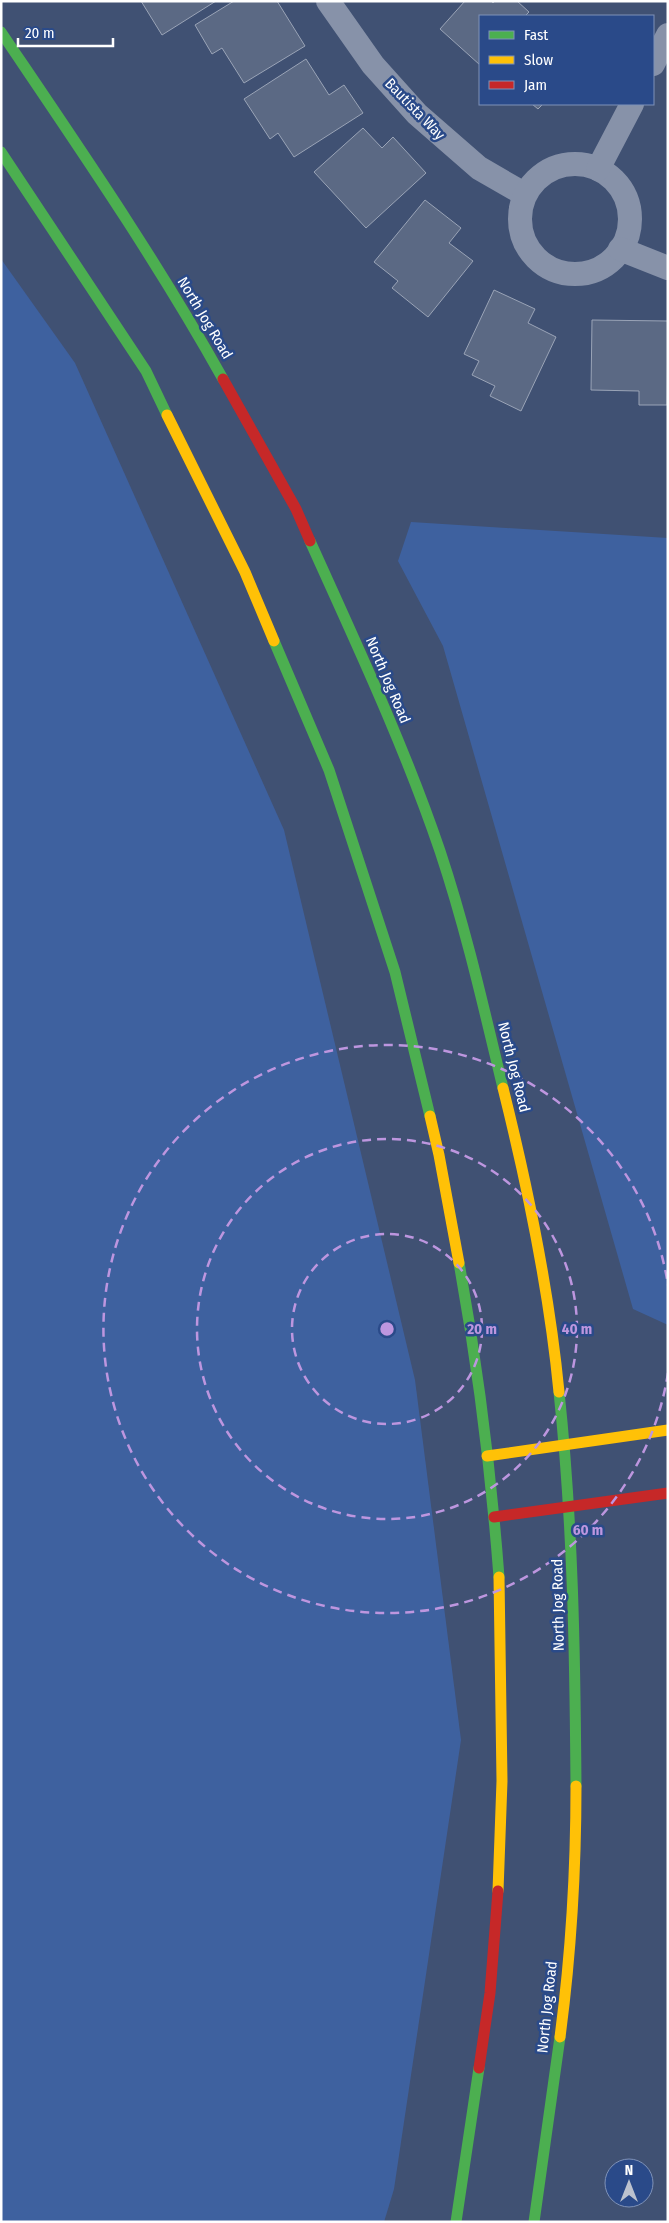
<svg xmlns="http://www.w3.org/2000/svg" width="669" height="2223" font-family="'Fira Sans Condensed',sans-serif">
<style>
.green{fill:#3e619f}
.building{fill:#5b6984;stroke:#9aa4b7}
.lines{fill:none;stroke-linecap:round;stroke-linejoin:round}
.street{stroke:#8792a9;stroke-width:24}
.fast{stroke:#4caf50;stroke-width:11}
.slow{stroke:#ffc107;stroke-width:11}
.jam{stroke:#c62828;stroke-width:11}
.ring{fill:none;stroke:#bd96df;stroke-width:2.5;stroke-dasharray:9 6}
.labels{text-anchor:middle;stroke-width:5;stroke-linejoin:round;paint-order:stroke}
.street-label{font-size:15px;fill:#fff;stroke:#2a4a89}
.centre{fill:#bd96df;stroke:#2a4a89;stroke-width:2.5}
.ring-label{font-size:15px;text-anchor:middle;font-weight:bold;fill:#bd96df;stroke:#2a4a89;stroke-width:5;stroke-linejoin:round;paint-order:stroke}
</style>
<rect width="100%" height="100%" fill="#405173"/>
<g class="green">
<polygon points="1,259 75,363 284,830 415,1380 461,1740 394,2189 384,2222 1,2222"/>
<polygon points="411,522 668,538 668,1325 633,1309 443,646 398,561"/>
</g>
<g class="building">
<polygon points="141,1 216,1 162,35"/>
<polygon points="234,1 277,1 305,46 244,83 222,48 212,54 195,25"/>
<polygon points="465,1 491,1 493,3 495,1 517,1 529,12 525,16 480,16 480,65 440,29"/>
<polygon points="306,59 329,95 344,85 363,113 294,157 278,133 270,139 244,99"/>
<polygon points="532,104 543,104 538,109"/>
<polygon points="363,128 382,148 393,137 426,173 366,228 314,172"/>
<polygon points="425,200 461,228 449,243 473,261 428,317 392,288 398,281 374,262"/>
<polygon points="494,290 535,309 528,323 556,337 521,411 490,396 495,386 472,375 479,361 464,354"/>
<polygon points="592,320 668,321 667,405 639,405 639,391 591,390"/>
</g>
<g class="lines">
<g class="street">
<polyline points="328,1 373,65 417,114 479,168 524,194"/>
<polyline points="653,64 668,35"/>
<circle cx="575" cy="219" r="55"/>
<polyline points="598,169 632,104"/>
<polyline points="620,249 668,268"/>
</g>
<g class="fast">
<path d="M1 32C78 146 156 259 223 379"/>
<polyline points="1,152 146,371 167,415"/>
<path d="M310 541C356 643 404 745 440 851 466 929 484 1009 503 1088"/>
<polyline points="274,641 329,770 395,972 430,1116"/>
<path d="M459 1263C478 1367 491 1472 499 1577"/>
<path d="M559 1392C573 1523 575 1654 576 1786"/>
<polyline points="456,2222 479,2068"/>
<polyline points="534,2222 560,2037"/>
</g>
<g class="slow">
<polyline points="167,415 245,572 274,641"/>
<path d="M503 1088C528 1188 549 1289 559 1392"/>
<polyline points="430,1116 439,1155 459,1263"/>
<polyline points="487,1456 668,1430"/>
<polyline points="498,1891 502,1781 499,1577"/>
<path d="M560 2037C571 1954 576 1869 576 1786"/>
</g>
<g class="jam">
<polyline points="223,379 296,509 310,541"/>
<polyline points="494,1517 668,1493"/>
<polyline points="479,2068 490,1993 498,1891"/>
</g>
</g>
<g class="ring">
<circle cx="387" cy="1329" r="95"/>
<circle cx="387" cy="1329" r="190"/>
<path d="M668 1373A284 284 0 1 1 668 1285"/>
</g>
<g class="labels">
<g class="street-label">
<text transform="translate(415 109) rotate(46)" y="5">Bautista Way</text>
<text transform="translate(205 318) rotate(59)" y="5">North Jog Road</text>
<text transform="translate(388 680) rotate(67)" y="5">North Jog Road</text>
<text transform="translate(514 1067) rotate(76)" y="5">North Jog Road</text>
<text transform="translate(558 1605) rotate(-91)" y="5">North Jog Road</text>
<text transform="translate(547 2007) rotate(-84)" y="5">North Jog Road</text>
</g>
</g>
<circle cx="387" cy="1329" r="8" class="centre"/>
<g class="ring-label">
<text x="482" y="1334">20 m</text>
<text x="577" y="1334">40 m</text>
<text x="588" y="1535">60 m</text>
</g>
<rect width="669" height="2223" fill="none" stroke="#ffffff" stroke-width="5"/>
<rect x="479" y="15" width="175" height="90" fill="#2a4a89" stroke="#7f92b8"/>
<rect x="489" y="31" width="25" height="8" fill="#4caf50" stroke="#7f92b8"/>
<text x="524" y="40" font-size="15" fill="#ffffff">Fast</text>
<rect x="489" y="56" width="25" height="8" fill="#ffc107" stroke="#7f92b8"/>
<text x="524" y="65" font-size="15" fill="#ffffff">Slow</text>
<rect x="489" y="81" width="25" height="8" fill="#c62828" stroke="#7f92b8"/>
<text x="524" y="90" font-size="15" fill="#ffffff">Jam</text>
<g transform="translate(629 2183)"><circle r="24" fill="#2a4a89" stroke="#7f92b8"/>
<path d="M0-4L9 19L0 12L-9 19Z" fill="#bcc2ce"/>
<text y="-8" font-size="14" font-weight="bold" text-anchor="middle" fill="#ffffff">N</text>
</g>
<path d="M18 38v8h95v-8" fill="none" stroke="#ffffff" stroke-width="2.5"/>
<text x="25" y="38" font-size="15" fill="#ffffff" stroke="#2a4a89" stroke-width="4" paint-order="stroke">20 m</text>
</svg>
